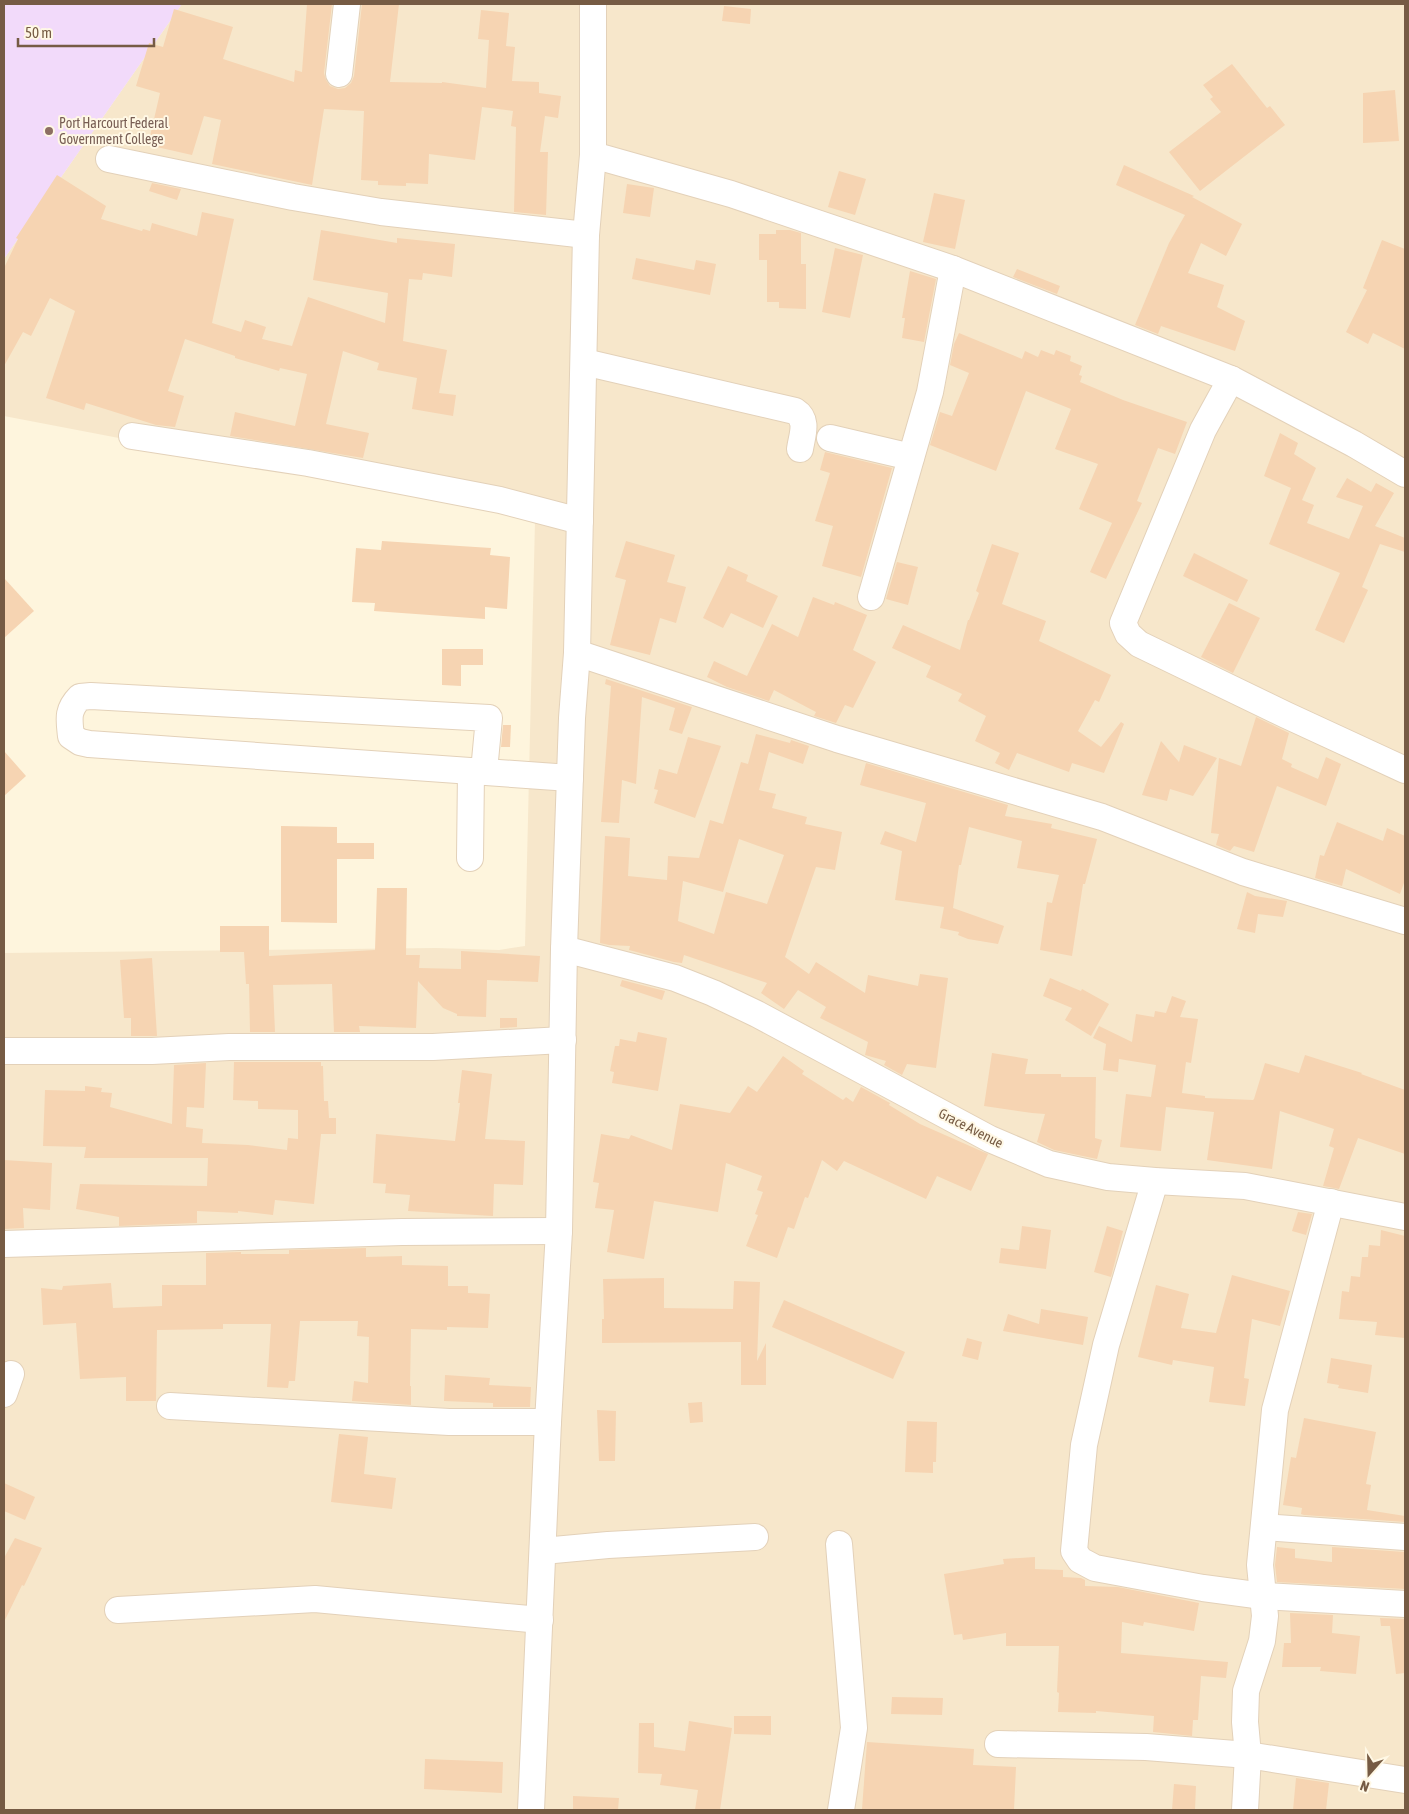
<svg xmlns="http://www.w3.org/2000/svg" width="1409" height="1814" font-family="'Asap Condensed',sans-serif">
<style>
.residential{fill:#f7e7cb}
.education{fill:#f2dafa}
.building{fill:#f6d4b2;fill-rule:evenodd}
.lines{fill:none;stroke-linecap:round;stroke-linejoin:round}
.minor-casing{stroke:#e3d1b9;stroke-width:28}
.minor{stroke:#fff;stroke-width:26}
.education-dot{fill:#8d6e63;stroke:#fff8e5;stroke-width:2}
.labels{text-anchor:middle;stroke-width:4;stroke-linejoin:round;paint-order:stroke}
.education-label{font-size:14px;fill:#785e54;stroke:#fff8e5;text-anchor:start}
.street-label{font-size:14px;fill:#765b44;stroke:#fff8e5}
</style>
<rect width="100%" height="100%" fill="#fef5dd"/>
<polygon class="residential" points="182,4 1405,4 1405,1810 4,1810 4,953 436,948 499,950 525,946 535,521 359,484 4,416 4,259"/>
<polygon class="education" points="4,4 182,4 4,259"/>
<g class="building">
<polygon points="307,4 332,4 324,73 326,80 330,86 338,89 345,88 351,83 354,76 362,4 399,4 390,82 442,83 442,82 486,88 489,40 478,39 481,10 509,13 506,46 515,47 512,81 539,82 539,93 561,96 558,118 545,116 540,152 548,152 546,215 514,212 516,127 511,126 513,111 482,107 475,160 429,154 428,184 406,183 406,186 378,185 378,181 361,180 364,111 324,109 312,185 212,164 221,120 204,116 192,155 148,145 160,93 136,86 149,43 163,47 174,9 233,27 223,59 294,82 295,70 302,72"/>
<polygon points="724,6 751,9 750,24 722,21"/>
<polygon points="1232,64 1267,108 1270,106 1285,125 1200,191 1169,152 1221,112 1210,99 1213,97 1203,85"/>
<polygon points="1395,90 1399,141 1363,143 1363,93"/>
<polygon points="1124,165 1194,196 1192,197 1242,224 1226,256 1201,243 1188,273 1224,285 1217,307 1245,321 1235,351 1161,326 1158,334 1135,325 1169,243 1185,215 1116,185"/>
<polygon points="839,171 866,179 855,215 828,207"/>
<polygon points="57,175 106,206 101,219 142,231 143,229 150,231 152,223 197,236 202,212 234,219 212,323 241,332 245,320 266,327 262,339 292,346 308,297 385,323 388,293 313,280 321,230 397,243 397,238 455,244 452,277 423,273 422,280 409,279 403,341 447,350 439,393 456,395 453,416 412,409 417,378 377,370 379,363 343,351 326,424 369,433 363,458 230,436 235,412 295,426 307,374 280,368 279,371 235,358 235,356 185,339 168,391 184,396 175,427 156,425 86,403 84,410 46,398 75,311 50,298 31,336 23,332 4,366 4,268 18,239 16,238"/>
<polygon points="152,183 181,189 177,200 149,191"/>
<polygon points="627,184 654,188 650,217 623,213"/>
<polygon points="934,193 965,200 955,249 923,242"/>
<polygon points="776,230 790,230 801,233 801,264 806,264 806,309 779,308 779,302 767,302 767,260 759,260 759,234 776,234"/>
<polygon points="1382,240 1405,249 1405,349 1373,333 1368,344 1346,332 1367,290 1363,288"/>
<polygon points="835,248 863,255 850,318 822,312"/>
<polygon points="636,258 694,270 696,260 716,264 710,295 632,279"/>
<polygon points="1017,269 1060,286 1057,294 1013,277"/>
<polygon points="910,271 936,279 924,342 902,338 905,318 902,318"/>
<polygon points="959,333 1022,359 1025,351 1038,357 1041,350 1054,355 1056,350 1071,356 1070,361 1082,366 1079,375 1082,376 1080,382 1123,400 1187,422 1175,454 1158,448 1137,501 1142,503 1106,579 1090,572 1112,523 1079,509 1098,464 1055,449 1071,409 1026,391 996,471 930,445 940,412 952,416 969,373 950,365 954,344"/>
<polygon points="1280,433 1298,443 1294,454 1316,468 1302,500 1314,505 1307,523 1349,539 1363,506 1336,497 1347,478 1371,492 1376,483 1394,493 1375,526 1405,538 1405,552 1380,544 1362,587 1368,590 1344,643 1315,630 1340,573 1269,544 1291,488 1264,476"/>
<polygon points="825,452 892,468 861,577 822,566 833,526 815,521 830,473 820,470"/>
<polygon points="382,541 491,548 490,555 510,557 507,609 485,607 485,619 374,611 375,603 352,602 356,548 381,550"/>
<polygon points="626,541 675,555 667,582 686,587 676,623 660,618 650,655 610,645 626,580 615,577"/>
<polygon points="992,544 1019,553 1002,604 1046,621 1039,641 1111,675 1099,702 1095,700 1078,731 1101,747 1121,722 1124,724 1104,773 1072,763 1069,772 1017,753 1009,770 995,763 1000,753 975,741 986,716 958,701 962,694 926,677 931,666 892,648 903,625 960,650 968,620 969,620 979,593 976,591"/>
<polygon points="1194,553 1248,580 1237,602 1183,576"/>
<polygon points="897,562 918,567 908,605 886,599"/>
<polygon points="728,566 748,575 746,581 778,596 763,628 731,613 723,628 703,618"/>
<polygon points="4,578 34,611 4,638"/>
<polygon points="813,597 834,605 835,602 867,615 853,650 876,662 853,708 845,705 836,723 814,716 816,712 774,690 769,701 727,687 707,677 714,661 747,676 772,624 798,637"/>
<polygon points="1229,603 1260,618 1233,673 1201,657"/>
<polygon points="442,649 483,649 483,665 461,665 461,686 442,685"/>
<polygon points="606,679 692,707 682,734 669,730 675,708 642,697 636,784 622,780 619,823 601,822 611,686 605,684"/>
<polygon points="1256,717 1289,733 1282,759 1292,764 1291,767 1318,779 1326,757 1341,764 1326,806 1277,786 1254,852 1234,846 1230,851 1216,845 1219,834 1211,833 1219,758 1241,766"/>
<polygon points="503,725 511,725 510,747 501,747"/>
<path d="M756 734 790 743 791 740 809 746 803 764 769 752 759 790 776 794 772 808 807 817 805 824 842 832 835 870 816 867 785 957 809 974 816 962 865 993 868 975 918 986 920 974 948 978 936 1068 907 1064 902 1075 884 1065 886 1061 865 1055 868 1042 820 1018 826 1007 798 990 784 1009 761 993 767 983 684 955 682 963 674 962 629 950 630 946 609 945 600 943 605 836 630 838 628 876 667 880 668 856 699 858 710 820 723 824 741 762 748 764ZM739 839 784 855 767 904 726 892 714 934 678 921 683 881 723 892Z"/>
<polygon points="688,737 721,746 695,818 654,803 658,790 654,789 659,769 677,774"/>
<polygon points="1161,741 1179,762 1184,745 1217,758 1193,796 1170,789 1167,801 1142,795"/>
<polygon points="4,751 26,776 4,796"/>
<polygon points="866,763 1008,805 1005,816 1052,824 1051,828 1097,839 1085,884 1083,884 1072,956 1040,950 1047,902 1052,903 1059,875 1017,868 1022,841 969,827 961,865 959,865 953,908 1004,926 998,944 968,939 958,935 959,932 940,928 944,907 895,900 902,851 880,844 885,831 916,842 926,803 860,785"/>
<polygon points="1337,822 1383,841 1387,828 1405,836 1405,880 1400,894 1346,869 1342,886 1315,878 1320,855 1324,856"/>
<polygon points="281,826 337,827 337,843 374,843 374,859 337,859 337,923 281,922"/>
<polygon points="377,888 407,888 406,955 420,955 419,968 461,969 461,951 540,956 538,982 487,980 486,1017 457,1016 457,1014 443,1008 418,981 416,1028 359,1026 360,1032 334,1032 332,984 273,985 275,1032 250,1032 249,984 246,984 244,952 220,952 220,926 269,926 269,956 375,950"/>
<polygon points="1247,892 1255,896 1287,901 1283,917 1258,914 1255,933 1237,929"/>
<polygon points="152,958 157,1036 131,1036 131,1018 124,1018 120,960"/>
<polygon points="1050,978 1081,991 1082,989 1109,1004 1091,1036 1065,1020 1072,1008 1043,996"/>
<polygon points="622,980 665,991 662,1000 620,986"/>
<polygon points="1172,996 1186,1001 1180,1017 1198,1019 1191,1063 1186,1062 1182,1093 1205,1096 1205,1098 1253,1100 1254,1099 1265,1063 1299,1073 1305,1055 1362,1073 1361,1074 1405,1090 1405,1154 1358,1138 1339,1189 1323,1186 1334,1148 1329,1146 1334,1129 1280,1111 1272,1169 1207,1160 1214,1112 1166,1107 1161,1151 1120,1147 1126,1094 1151,1097 1156,1065 1119,1059 1118,1072 1103,1070 1106,1044 1093,1038 1099,1026 1132,1042 1136,1014 1154,1017 1155,1011 1166,1013"/>
<polygon points="500,1018 517,1018 517,1027 500,1028"/>
<polygon points="638,1032 667,1038 658,1091 612,1083 614,1072 610,1071 615,1046 619,1046 620,1039 636,1042"/>
<polygon points="992,1053 1028,1059 1025,1074 1061,1074 1061,1077 1096,1077 1095,1138 1102,1140 1097,1159 1054,1150 1037,1142 1045,1114 1032,1113 984,1106"/>
<polygon points="783,1056 804,1071 802,1074 843,1100 846,1097 853,1102 861,1087 890,1103 889,1105 920,1124 988,1154 971,1191 937,1176 926,1199 844,1161 837,1171 822,1160 808,1198 805,1197 794,1229 788,1227 777,1258 746,1246 758,1215 755,1214 763,1192 757,1190 762,1176 726,1163 718,1212 654,1201 644,1259 607,1252 614,1210 595,1208 599,1183 593,1182 601,1134 629,1139 631,1135 672,1150 680,1104 730,1113 748,1086 757,1092"/>
<polygon points="234,1062 321,1062 321,1066 323,1066 324,1101 328,1101 329,1118 336,1118 336,1134 321,1134 314,1204 275,1200 273,1215 238,1211 238,1213 197,1211 197,1223 119,1226 119,1217 76,1209 80,1184 207,1186 208,1158 84,1158 86,1147 43,1146 45,1090 85,1091 85,1086 102,1088 101,1092 112,1093 110,1107 172,1124 174,1065 206,1063 204,1108 187,1107 186,1127 203,1129 202,1143 248,1145 287,1150 288,1138 298,1139 298,1110 258,1109 258,1101 233,1100"/>
<polygon points="462,1070 492,1074 485,1139 525,1141 523,1185 494,1184 493,1216 408,1211 410,1195 385,1193 386,1184 373,1183 376,1134 455,1141 460,1103 458,1103"/>
<polygon points="4,1160 52,1163 50,1210 23,1208 24,1228 4,1229"/>
<polygon points="1298,1212 1312,1214 1306,1235 1292,1231"/>
<polygon points="1022,1226 1051,1230 1046,1269 999,1263 1001,1248 1019,1250"/>
<polygon points="1107,1226 1123,1231 1111,1277 1094,1272"/>
<polygon points="1381,1230 1405,1236 1405,1338 1375,1335 1377,1322 1339,1319 1342,1291 1349,1292 1351,1276 1360,1277 1362,1257 1368,1257 1369,1245 1380,1246"/>
<polygon points="366,1248 366,1257 402,1256 402,1265 448,1266 448,1286 468,1286 468,1293 490,1294 488,1328 447,1327 447,1330 411,1329 410,1386 411,1386 411,1405 352,1401 354,1381 368,1383 369,1337 357,1336 358,1321 300,1321 295,1381 289,1381 288,1388 267,1387 271,1324 223,1324 223,1329 157,1330 156,1401 126,1401 126,1377 80,1379 76,1323 43,1325 41,1288 62,1290 63,1286 111,1283 113,1308 162,1306 162,1285 206,1285 206,1253 241,1252 241,1254 289,1254 289,1250"/>
<polygon points="1232,1275 1290,1291 1280,1326 1252,1319 1244,1378 1249,1379 1245,1406 1209,1402 1214,1367 1173,1360 1172,1365 1138,1357 1156,1285 1189,1294 1181,1328 1216,1333"/>
<polygon points="664,1278 664,1308 733,1309 734,1281 760,1282 757,1361 766,1343 766,1385 741,1385 741,1342 602,1343 602,1319 604,1319 603,1279"/>
<polygon points="784,1300 905,1352 893,1379 772,1327"/>
<polygon points="1041,1309 1088,1317 1083,1345 1003,1331 1008,1314 1039,1324"/>
<polygon points="967,1338 982,1342 978,1360 962,1356"/>
<polygon points="1331,1358 1372,1365 1368,1393 1338,1388 1339,1385 1327,1383"/>
<polygon points="445,1375 490,1378 489,1385 531,1387 530,1407 493,1407 493,1403 444,1401"/>
<polygon points="702,1402 703,1422 690,1423 688,1403"/>
<polygon points="597,1410 616,1411 615,1461 599,1461"/>
<polygon points="1304,1418 1376,1432 1366,1484 1371,1485 1367,1510 1405,1516 1405,1522 1304,1515 1301,1514 1302,1508 1283,1505 1291,1457 1296,1458"/>
<polygon points="907,1421 937,1422 936,1462 933,1462 933,1473 905,1472"/>
<polygon points="339,1434 368,1437 364,1474 396,1478 392,1509 331,1502"/>
<polygon points="4,1483 35,1497 25,1520 4,1511"/>
<polygon points="15,1538 42,1548 24,1586 22,1585 4,1622 4,1558"/>
<polygon points="1277,1547 1295,1549 1295,1558 1332,1562 1332,1547 1405,1552 1405,1589 1277,1582 1275,1565"/>
<polygon points="1035,1557 1035,1569 1063,1570 1063,1577 1081,1578 1085,1580 1085,1586 1118,1587 1199,1603 1194,1631 1144,1622 1143,1626 1122,1622 1121,1653 1228,1662 1226,1678 1201,1676 1198,1720 1193,1720 1192,1736 1153,1732 1154,1716 1096,1711 1096,1713 1058,1712 1059,1693 1057,1692 1059,1646 1006,1646 1006,1633 963,1640 962,1634 954,1635 944,1574 1004,1564 1003,1559"/>
<polygon points="1290,1613 1333,1615 1332,1633 1360,1636 1356,1674 1320,1671 1321,1667 1282,1667 1284,1643 1291,1643"/>
<polygon points="1380,1618 1405,1619 1405,1673 1396,1674 1390,1626 1381,1626"/>
<polygon points="892,1697 943,1698 942,1715 891,1714"/>
<polygon points="734,1716 771,1716 771,1735 734,1734"/>
<polygon points="689,1721 732,1728 720,1810 695,1810 698,1790 660,1785 662,1774 638,1773 639,1723 654,1723 654,1747 685,1751"/>
<polygon points="867,1742 974,1749 973,1765 1016,1767 1014,1810 862,1809"/>
<polygon points="425,1759 503,1762 502,1793 424,1789"/>
<polygon points="1296,1778 1329,1783 1326,1810 1293,1810"/>
<polygon points="1174,1784 1196,1786 1195,1810 1172,1810"/>
<polygon points="573,1796 619,1798 618,1810 573,1810"/>
</g>
<g class="lines">
<defs>
<g id="minor">
<polyline points="339,74 347,4"/>
<polyline points="593,155 731,194 953,269 1231,379 1354,444 1405,474"/>
<polyline points="109,159 293,197 381,212 586,235"/>
<path d="M584 362 795 411C809 420 802 435 800 449"/>
<polyline points="1231,379 1203,430 1123,623 1128,634 1139,644 1286,715 1405,770"/>
<polyline points="132,436 308,463 500,500 580,521"/>
<polyline points="830,438 911,457"/>
<polyline points="871,597 930,392 953,269"/>
<polyline points="577,653 837,739 1102,817 1243,872 1405,921"/>
<path d="M484 771 489 718 91 696 80 697C67 710 69 719 71 736L80 742 89 744 570 778"/>
<polyline points="470,858 471,771"/>
<polyline points="564,949 675,978 713,993 757,1014 990,1139 1049,1164 1108,1177 1155,1181 1245,1186 1405,1217"/>
<polyline points="4,1051 152,1051 229,1047 433,1047 563,1040"/>
<polyline points="1155,1181 1106,1345 1084,1445 1074,1551 1080,1560 1095,1568 1203,1588 1263,1596 1405,1604"/>
<polyline points="4,1244 402,1232 559,1231"/>
<polyline points="4,1394 11,1374"/>
<polyline points="170,1406 449,1422 548,1422"/>
<polyline points="1264,1527 1405,1537"/>
<polyline points="839,1544 854,1728 841,1810"/>
<polyline points="543,1551 608,1545 755,1537"/>
<polyline points="118,1610 315,1599 540,1620"/>
<polyline points="998,1744 1146,1747 1248,1755 1405,1780"/>
<polyline points="531,1810 548,1422 559,1231 564,949 572,718 577,653 586,235 593,155 593,4"/>
<polyline points="1245,1810 1248,1755 1245,1722 1246,1691 1262,1641 1265,1616 1260,1565 1275,1410 1331,1202"/>
</g>
</defs>
<use href="#minor" class="minor-casing"/>
<use href="#minor" class="minor"/>
</g>
<circle class="education-dot" cx="49" cy="131" r="5"/>
<g class="labels">
<g class="education-label">
<text x="59" y="128">Port Harcourt Federal<tspan x="59" dy="16">Government College</tspan></text>
</g>
<g class="street-label">
<text transform="translate(971 1128) rotate(27)" y="5">Grace Avenue</text>
</g>
</g>
<rect width="1409" height="1814" fill="none" stroke="#765b44" stroke-width="10"/>
<g transform="translate(1369 1774) rotate(200)" stroke="#fff8e5" stroke-width="4" paint-order="stroke">
<path d="M0-4L9 19L0 12L-9 19Z" fill="#765b44"/>
<text y="-8" font-size="14" font-weight="bold" text-anchor="middle" fill="#765b44">N</text>
</g>
<path d="M18 38v8h136v-8" fill="none" stroke="#765b44" stroke-width="2.5"/>
<text x="25" y="38" font-size="15" fill="#765b44" stroke="#fff8e5" stroke-width="4" paint-order="stroke">50 m</text>
</svg>
